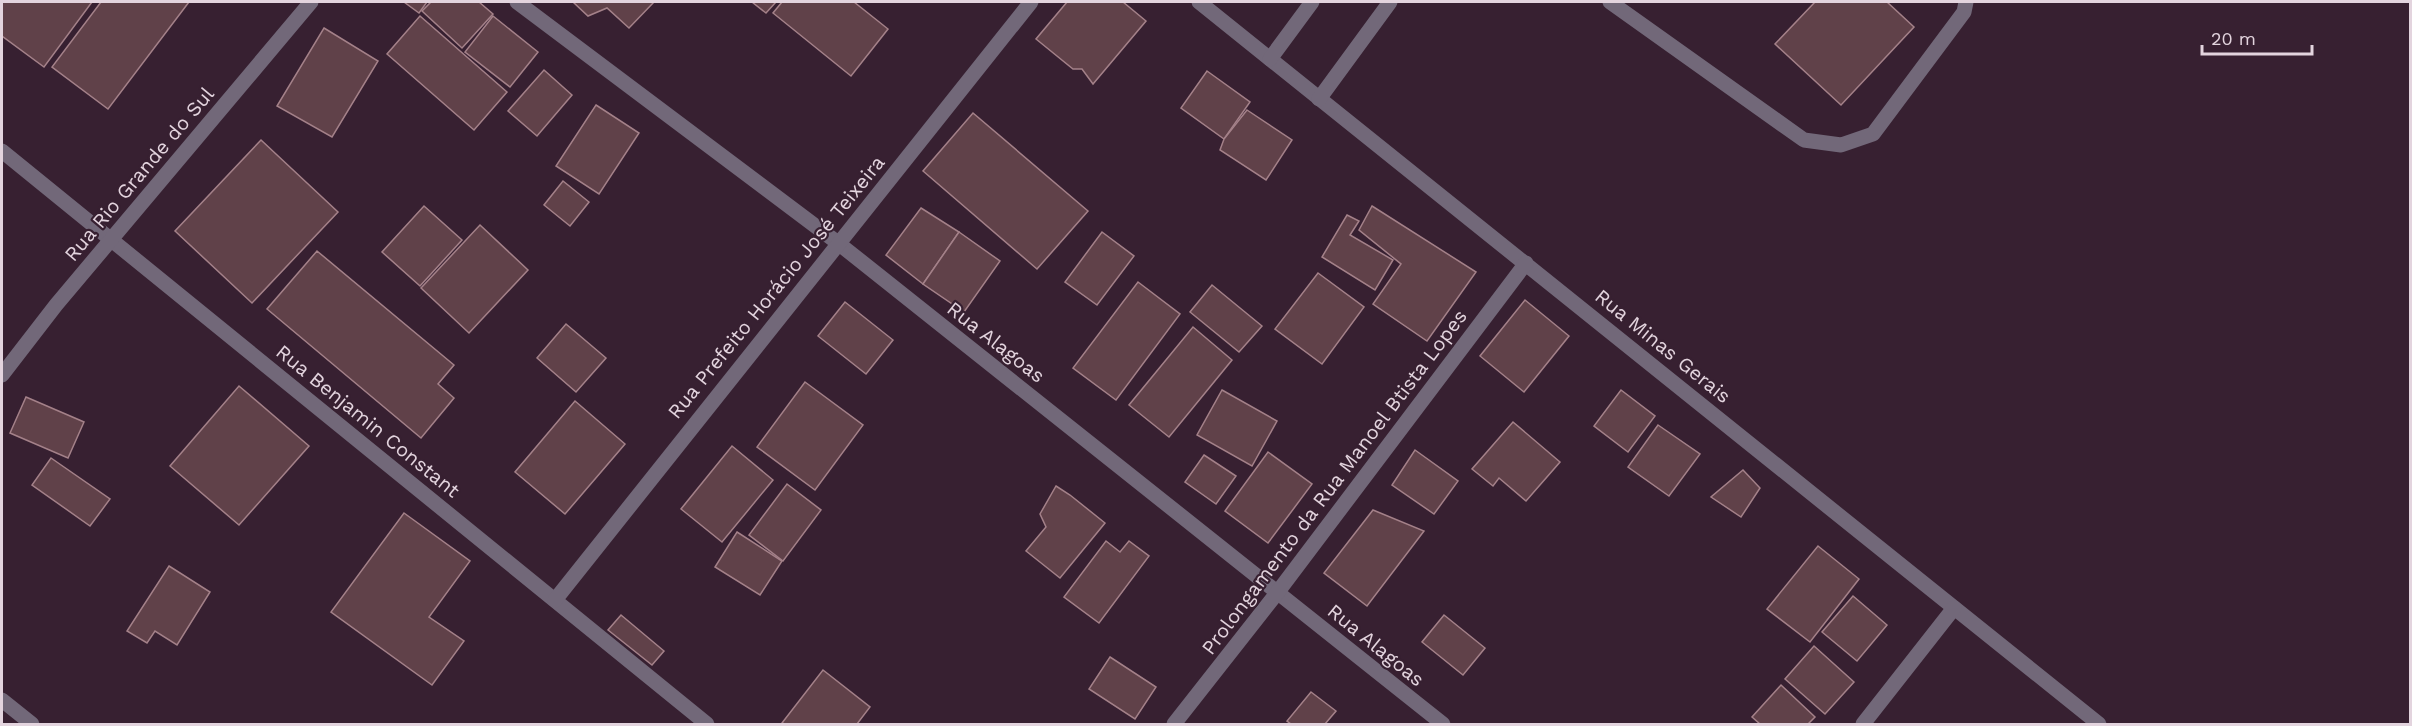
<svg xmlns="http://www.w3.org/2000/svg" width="2412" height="726" font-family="'Work Sans',sans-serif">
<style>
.building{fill:#604149;stroke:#a48189;stroke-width:1.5}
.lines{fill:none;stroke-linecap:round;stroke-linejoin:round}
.minor{stroke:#726879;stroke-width:15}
.labels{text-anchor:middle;stroke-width:4.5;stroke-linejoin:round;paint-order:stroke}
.street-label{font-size:20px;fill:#e3d4de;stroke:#372031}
</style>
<rect width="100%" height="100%" fill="#372031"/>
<g class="building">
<polygon points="2,2 92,2 44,67 2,36"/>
<polygon points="101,2 189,2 108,109 52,67"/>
<polygon points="404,2 427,2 419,13"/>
<polygon points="431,2 479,2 493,14 462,48 422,11"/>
<polygon points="573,2 654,2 629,28 607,8 588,16"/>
<polygon points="752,2 776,2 766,13"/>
<polygon points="782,2 854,2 888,29 851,76 773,13"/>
<polygon points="1067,2 1123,2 1146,21 1093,84 1082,69 1073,69 1036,39"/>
<polygon points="1815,2 1887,2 1914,27 1841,105 1775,44"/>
<polygon points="420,16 507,92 474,130 387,54"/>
<polygon points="493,16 538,52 510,87 465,52"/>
<polygon points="324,28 378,61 332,137 277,106"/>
<polygon points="544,70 572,95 537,136 508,111"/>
<polygon points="1207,71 1250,102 1224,139 1181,108"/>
<polygon points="596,105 639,133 599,194 556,166"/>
<polygon points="1247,110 1292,140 1266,180 1220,150 1224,139"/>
<polygon points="973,113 1088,211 1037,269 923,171"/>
<polygon points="261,140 338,212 252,303 175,231"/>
<polygon points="563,181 589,202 570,226 544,205"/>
<polygon points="424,206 462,240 420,286 382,252"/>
<polygon points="1372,206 1476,272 1427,341 1373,304 1401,264 1359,230"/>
<polygon points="921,208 959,232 923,284 886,255"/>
<polygon points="1347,215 1359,221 1350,235 1393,260 1375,290 1322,257"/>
<polygon points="480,225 528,270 469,333 421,288"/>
<polygon points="959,232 1000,261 964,312 923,284"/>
<polygon points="1102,232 1134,256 1097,305 1065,282"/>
<polygon points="317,251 454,365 438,384 454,398 421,438 267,309"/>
<polygon points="1318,273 1364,307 1322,364 1275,329"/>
<polygon points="1138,282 1180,314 1116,400 1073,368"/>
<polygon points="1212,285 1262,326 1239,352 1190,312"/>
<polygon points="1525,300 1569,336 1524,392 1480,356"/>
<polygon points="845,302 893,340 866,374 818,336"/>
<polygon points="566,324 606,358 576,392 537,358"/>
<polygon points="1193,327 1232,360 1169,437 1129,405"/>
<polygon points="805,382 863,425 815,490 757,447"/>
<polygon points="239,386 309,446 239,525 170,466"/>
<polygon points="1222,390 1277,421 1252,466 1197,435"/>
<polygon points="1621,390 1655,416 1628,452 1594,426"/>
<polygon points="26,397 84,422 68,458 10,433"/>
<polygon points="575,401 625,444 565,514 515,472"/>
<polygon points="1513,422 1560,462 1526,501 1499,478 1493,486 1472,469"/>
<polygon points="1658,425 1700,454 1669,496 1628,467"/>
<polygon points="732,446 773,480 722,542 681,509"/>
<polygon points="1415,450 1458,481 1434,514 1392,485"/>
<polygon points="1268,452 1312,484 1268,543 1225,511"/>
<polygon points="1204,455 1236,476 1216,504 1185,482"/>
<polygon points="51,458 110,499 90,526 32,485"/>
<polygon points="1743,470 1760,488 1741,517 1711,497"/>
<polygon points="787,484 821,510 783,561 749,535"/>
<polygon points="1056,486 1070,495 1105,523 1060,578 1026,551 1046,527 1040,514"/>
<polygon points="1373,510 1424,531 1367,606 1324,573"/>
<polygon points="404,513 470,561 429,617 464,641 432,685 331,612"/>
<polygon points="737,532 782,561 760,595 715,567"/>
<polygon points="1106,541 1120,552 1129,541 1149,556 1099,623 1064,597"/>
<polygon points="1818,546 1859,579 1810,642 1767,609"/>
<polygon points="169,566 210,592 177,645 155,631 147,643 127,631"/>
<polygon points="1853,596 1887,625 1857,661 1822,632"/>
<polygon points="621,615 664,651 652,665 608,630"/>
<polygon points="1444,615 1485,648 1463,675 1422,642"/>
<polygon points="1814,646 1854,682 1825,714 1785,679"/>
<polygon points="1110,657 1156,687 1135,719 1089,689"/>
<polygon points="823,670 870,707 857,724 784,724 782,723"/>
<polygon points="1781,685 1815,717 1808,724 1760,724 1752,717"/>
<polygon points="1311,692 1336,711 1325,724 1291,724 1287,721"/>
</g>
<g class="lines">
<g class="minor">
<polyline points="517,2 838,243 1443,724"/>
<polyline points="1199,2 2099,724"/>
<polyline points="1610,2 1804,140 1841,145 1873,134 1964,12 1966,2"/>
<polyline points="1270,59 1312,2"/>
<polyline points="1319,99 1390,2"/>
<polyline points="2,151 707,724"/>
<polyline points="2,375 56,305 311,2"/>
<polyline points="555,600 1031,2"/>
<polyline points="2,700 32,724"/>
<polyline points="1174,724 1277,593 1526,263"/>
<polyline points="1863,724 1954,608"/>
</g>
</g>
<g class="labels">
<g class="street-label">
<text transform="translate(139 174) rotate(-50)" y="7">Rua Rio Grande do Sul</text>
<text transform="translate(776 287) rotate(-51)" y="7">Rua Prefeito Horácio José Teixeira</text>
<text transform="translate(996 342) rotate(38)" y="7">Rua Alagoas</text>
<text transform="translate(1663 346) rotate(39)" y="7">Rua Minas Gerais</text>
<text transform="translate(368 421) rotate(39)" y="7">Rua Benjamin Constant</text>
<text transform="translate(1334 482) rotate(-53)" y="7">Prolongamento da Rua Manoel Btista Lopes</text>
<text transform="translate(1376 645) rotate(39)" y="7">Rua Alagoas</text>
</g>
</g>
<rect width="2412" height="726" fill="none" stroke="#e3d4de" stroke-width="6"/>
<path d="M2202 45v9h110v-9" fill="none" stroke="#e3d4de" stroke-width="3"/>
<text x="2211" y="45" font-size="18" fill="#e3d4de" stroke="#372031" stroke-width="4.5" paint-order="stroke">20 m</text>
</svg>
